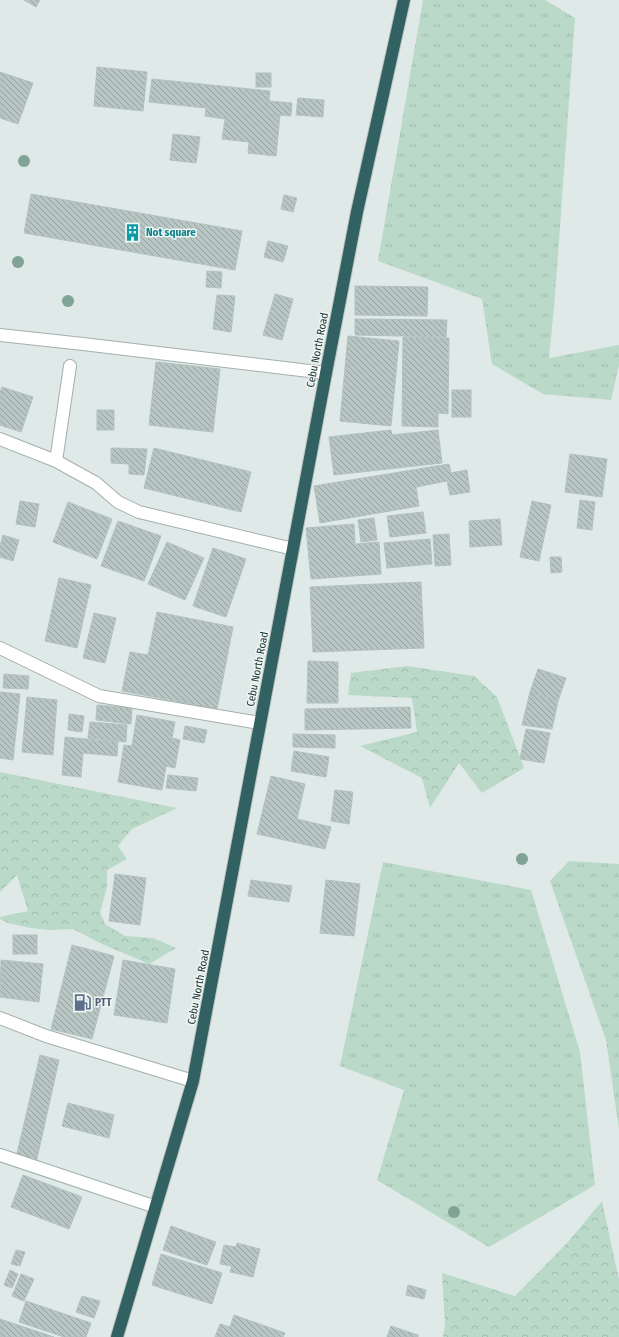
<svg xmlns="http://www.w3.org/2000/svg" width="619" height="1337" font-family="'Fira Sans Condensed',sans-serif">
<style>
.grass{fill:url(#grass-tufts)}
.forest{fill:url(#forest-crowns)}
.building{fill:url(#building-back-hatch);stroke:#b3c2bf}
.lines{fill:none;stroke-linecap:round;stroke-linejoin:round}
.street-casing{stroke:#a3b0ae;stroke-width:14}
.highway-casing{stroke:#bdc3c3;stroke-width:14}
.street{stroke:#fff;stroke-width:12}
.highway{stroke:#316161;stroke-width:12}
.tree{fill:#7fa395}
.labels{text-anchor:middle;stroke-width:3;stroke-linejoin:round;paint-order:stroke}
.culture-label{font-size:11px;font-weight:bold;fill:#0d838f;stroke:#eff6f4;text-anchor:start}
.street-label{font-size:11px;fill:#223836;stroke:#eff6f4}
.service-label{font-size:11px;font-weight:bold;fill:#4e5e75;stroke:#eff6f4;text-anchor:start}
</style>
<defs>
<pattern id="grass-tufts" width="24" height="20" patternUnits="userSpaceOnUse"><rect width="24" height="20" fill="#bad9c8"/><path d="M3 7l-1-3M5 7V3M7 7l1-3M15 17l-1-3M17 17v-4M19 17l1-3" fill="none" stroke="#a0bbac"/></pattern>
<pattern id="forest-crowns" width="20" height="18" patternUnits="userSpaceOnUse"><rect width="20" height="18" fill="#bad9c8"/><path d="M2 6a3 3 0 1 1 6 0M12 15a3 3 0 1 1 6 0" fill="none" stroke="#a0bbac"/></pattern>
<pattern id="building-back-hatch" width="6" height="6" patternUnits="userSpaceOnUse"><rect width="6" height="6" fill="#b8c6c3"/><path d="M-1 5l2 2M0 0l6 6M5-1l2 2" fill="none" stroke="#95a29f"/></pattern>
</defs>
<rect width="100%" height="100%" fill="#dfe9e7"/>
<g class="grass">
<polygon points="423,0 545,0 575,18 555,296 549,358 619,345 619,365 611,400 543,394 492,364 482,299 378,261"/>
<polygon points="569,861 619,864 619,1129 606,1040 550,881"/>
<polygon points="383,862 531,890 580,1052 595,1185 489,1247 377,1180 404,1090 340,1066"/>
</g>
<g class="forest">
<polygon points="407,666 474,676 497,697 524,768 482,793 459,763 430,808 422,778 360,746 417,732 412,698 348,695 351,673"/>
<polygon points="0,772 177,808 132,829 118,846 127,859 107,870 107,887 100,912 105,924 125,936 153,938 176,948 149,964 100,943 73,929 51,930 31,928 8,923 0,919 0,917 28,911 17,875 0,892"/>
<polygon points="602,1201 619,1280 619,1337 443,1337 445,1324 442,1273 515,1296 568,1242"/>
</g>
<g class="building">
<polygon points="24,0 40,0 36,7"/>
<polygon points="97,67 147,72 143,111 94,106"/>
<polygon points="0,72 33,83 18,124 0,118"/>
<rect x="256" y="73" width="15" height="14"/>
<polygon points="152,79 270,91 269,101 292,103 291,116 280,115 276,156 248,153 249,142 222,139 225,119 205,116 206,108 149,102"/>
<polygon points="298,98 324,100 323,117 296,115"/>
<polygon points="173,134 200,137 196,163 170,160"/>
<polygon points="31,194 242,231 235,270 24,233"/>
<polygon points="284,195 297,198 293,212 281,209"/>
<polygon points="268,241 288,246 283,262 264,257"/>
<polygon points="207,271 222,272 221,288 206,287"/>
<polygon points="355,286 428,287 427,316 355,315"/>
<polygon points="275,294 293,299 282,340 263,335"/>
<polygon points="217,295 235,296 231,332 213,329"/>
<polygon points="355,319 447,320 446,337 355,335"/>
<polygon points="348,336 399,341 391,426 340,421"/>
<polygon points="403,337 449,338 448,414 438,413 438,427 402,426"/>
<polygon points="156,362 220,369 213,432 149,425"/>
<polygon points="2,387 33,397 21,432 0,425 0,392"/>
<rect x="452" y="390" width="19" height="27"/>
<rect x="97" y="410" width="17" height="20"/>
<polygon points="391,430 392,435 438,430 442,463 334,475 329,437"/>
<polygon points="111,448 147,449 144,475 129,474 129,464 111,463"/>
<polygon points="154,448 251,472 241,512 144,488"/>
<polygon points="570,454 607,459 602,497 565,492"/>
<polygon points="449,464 451,473 467,470 470,492 450,495 447,481 416,487 419,506 320,523 314,486"/>
<polygon points="580,500 595,502 592,530 577,528"/>
<polygon points="20,501 39,504 35,527 16,524"/>
<polygon points="532,501 551,505 539,561 520,557"/>
<polygon points="68,502 112,519 97,559 53,542"/>
<polygon points="423,512 426,533 390,537 387,516"/>
<polygon points="374,518 377,540 361,542 358,520"/>
<polygon points="500,519 502,545 470,547 469,521"/>
<polygon points="118,521 161,536 144,581 101,566"/>
<polygon points="354,524 355,544 379,542 381,574 311,579 306,528"/>
<polygon points="449,534 451,565 435,566 433,535"/>
<polygon points="3,535 19,540 13,561 0,557 0,546"/>
<polygon points="430,539 432,564 387,568 384,543"/>
<polygon points="167,542 204,558 185,600 148,584"/>
<polygon points="213,548 246,559 226,617 193,606"/>
<polygon points="550,557 561,557 562,572 551,573"/>
<polygon points="59,578 91,585 77,648 45,641"/>
<polygon points="421,582 424,648 313,652 310,587"/>
<polygon points="157,612 233,627 217,709 122,691 130,652 148,655"/>
<polygon points="94,613 116,618 105,663 83,658"/>
<polygon points="308,661 338,662 338,703 307,703"/>
<polygon points="538,669 566,678 558,701 530,692"/>
<polygon points="4,674 29,676 28,689 3,688"/>
<polygon points="0,692 20,694 13,760 0,758"/>
<polygon points="530,692 558,701 552,729 522,725"/>
<polygon points="27,697 57,700 53,755 22,752"/>
<polygon points="97,705 132,708 131,724 96,720"/>
<polygon points="410,707 411,728 305,730 305,709"/>
<polygon points="69,714 84,716 82,732 68,730"/>
<polygon points="137,715 175,722 172,738 180,740 175,768 166,766 162,790 118,782 124,745 132,746"/>
<polygon points="90,722 127,725 126,742 88,738"/>
<polygon points="185,726 207,730 204,743 183,739"/>
<polygon points="526,729 550,733 544,763 520,759"/>
<polygon points="293,734 335,735 335,748 293,747"/>
<polygon points="65,737 118,742 117,756 83,753 81,777 62,775"/>
<polygon points="294,751 329,757 326,777 291,771"/>
<polygon points="168,775 198,778 196,791 166,788"/>
<polygon points="271,776 305,784 297,819 331,827 325,849 257,834"/>
<polygon points="335,790 353,792 349,824 331,821"/>
<polygon points="115,874 146,878 140,925 109,921"/>
<polygon points="251,880 292,886 289,902 248,896"/>
<polygon points="326,880 360,884 354,936 320,933"/>
<rect x="13" y="935" width="24" height="19"/>
<polygon points="72,945 114,956 92,1039 51,1029"/>
<polygon points="1,960 43,964 39,1002 0,997"/>
<polygon points="123,960 175,969 167,1023 114,1015"/>
<polygon points="40,1055 59,1060 36,1163 16,1158"/>
<polygon points="68,1103 114,1115 109,1138 62,1126"/>
<polygon points="23,1175 82,1197 69,1229 11,1207"/>
<polygon points="171,1226 216,1242 207,1265 163,1250"/>
<polygon points="237,1243 260,1249 253,1277 230,1272 232,1266 220,1264 224,1245 236,1247"/>
<polygon points="16,1250 25,1252 20,1266 11,1264"/>
<polygon points="161,1254 222,1273 212,1304 152,1285"/>
<polygon points="10,1270 18,1274 12,1288 4,1285"/>
<polygon points="21,1274 34,1279 24,1301 12,1296"/>
<polygon points="408,1285 426,1290 424,1299 406,1295"/>
<polygon points="82,1296 100,1301 94,1318 76,1312"/>
<polygon points="26,1301 91,1323 86,1337 64,1337 19,1322"/>
<polygon points="234,1315 285,1333 283,1337 215,1337 220,1324 230,1327"/>
<polygon points="0,1319 54,1337 0,1337"/>
<polygon points="391,1326 418,1335 418,1337 387,1337"/>
</g>
<g class="lines">
<defs>
<g id="street">
<polyline points="0,335 83,344 326,373"/>
<polyline points="0,439 56,461 96,483 118,502 139,512 293,549"/>
<polyline points="56,461 70,366"/>
<polyline points="0,648 99,696 260,723"/>
<polyline points="0,1018 46,1036 193,1081"/>
<polyline points="0,1155 156,1207"/>
</g>
<polyline id="highway" points="117,1337 193,1081 326,373 357,212 404,0"/>
</defs>
<use href="#street" class="street-casing"/>
<use href="#highway" class="highway-casing"/>
<use href="#street" class="street"/>
<use href="#highway" class="highway"/>
</g>
<g class="tree">
<circle cx="24" cy="161" r="6"/>
<circle cx="18" cy="262" r="6"/>
<circle cx="68" cy="301" r="6"/>
<circle cx="522" cy="859" r="6"/>
<circle cx="454" cy="1212" r="6"/>
</g>
<defs>
<symbol id="building-bare" viewBox="-9 -9 18 18"><path d="M-4-6H4V6H1V3H-1V6H-4ZM-2.5-4.3h1.7v1.8h-1.7ZM.8-4.3h1.7v1.8H.8ZM-2.5-1h1.7V.8h-1.7ZM.8-1h1.7V.8H.8Z" fill="#0f9aa8" stroke="#eff6f4" stroke-width="2.5" paint-order="stroke"/></symbol>
<symbol id="fuel-bare" viewBox="-9 -9 18 18"><path d="M-5.5-6h7V0h2V4h1.3V-2.5L3-4.5l.8-.8L6-3V5H2.5V1h-1V6h-7ZM-4.2-4.7v3.2H.2V-4.7Z" fill="#5c6f8a" stroke="#eff6f4" stroke-width="2.5" paint-order="stroke"/></symbol>
</defs>
<g fill-rule="evenodd">
<use href="#building-bare" x="120" y="220" width="25" height="25"/>
<use href="#fuel-bare" x="70" y="990" width="25" height="25"/>
</g>
<g class="labels">
<g class="culture-label">
<text x="146" y="236">Not square</text>
</g>
<g class="street-label">
<text transform="translate(317 350) rotate(-79)" y="4">Cebu North Road</text>
<text transform="translate(257 669) rotate(-79)" y="4">Cebu North Road</text>
<text transform="translate(198 987) rotate(-79)" y="4">Cebu North Road</text>
</g>
<g class="service-label">
<text x="95" y="1006">PTT</text>
</g>
</g>
</svg>
